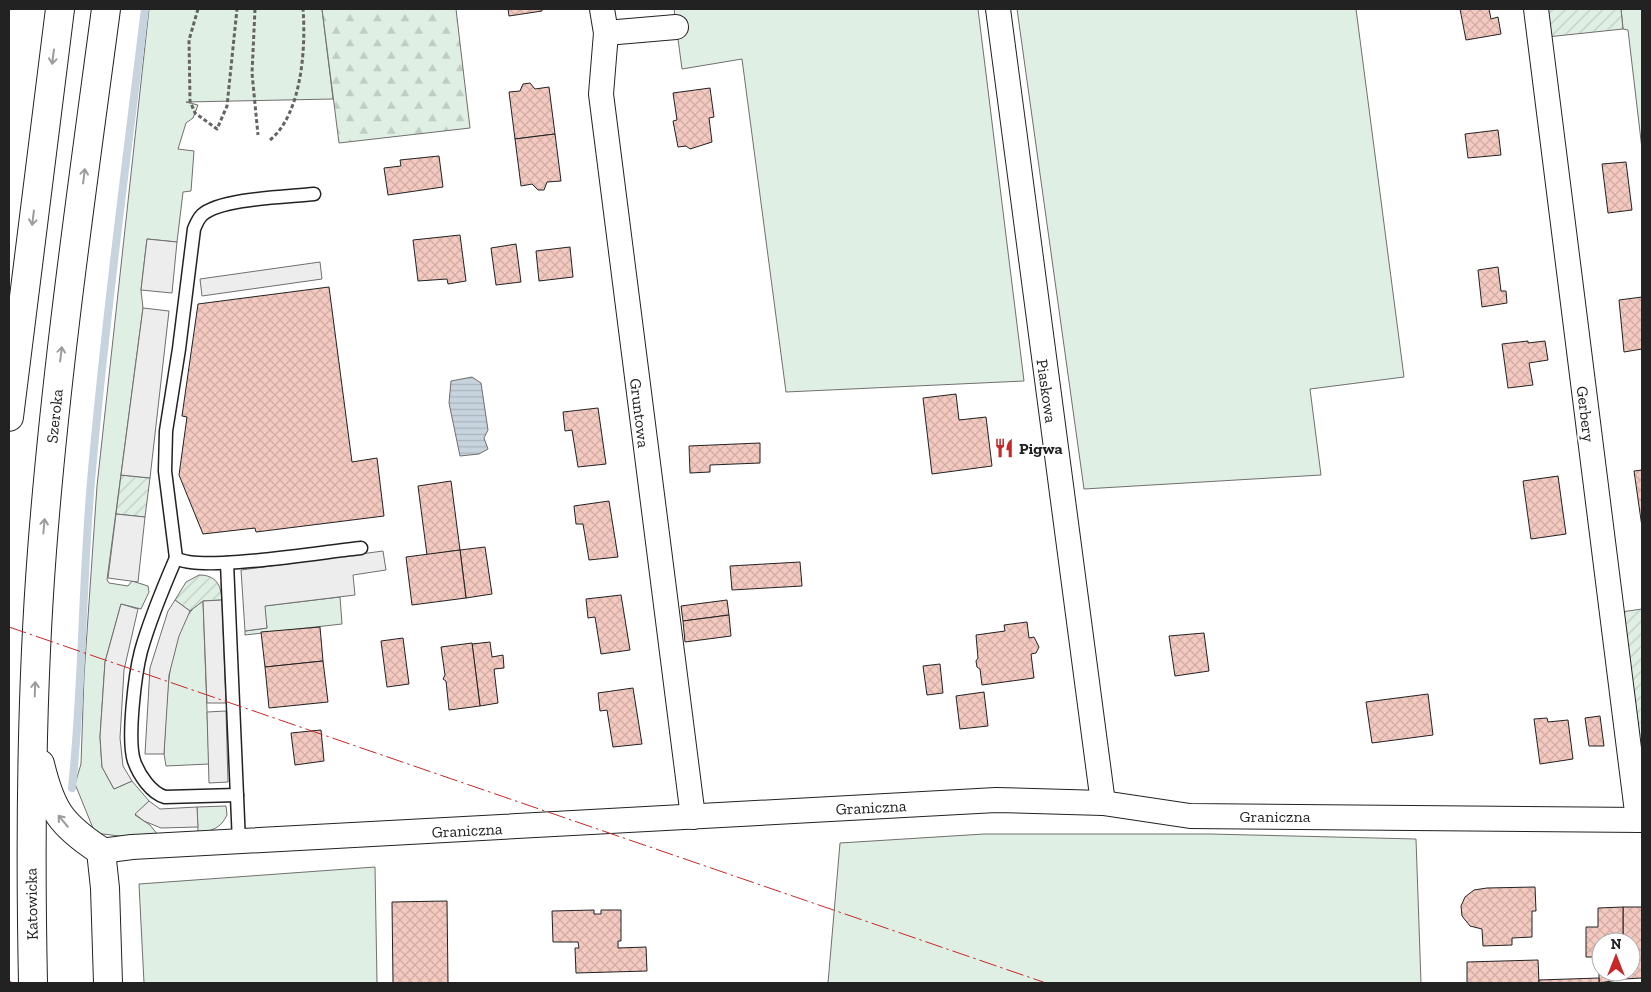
<svg xmlns="http://www.w3.org/2000/svg" width="1651" height="992" font-family="'Zilla Slab',serif">
<style>
.green{fill:#e0efe3;stroke:#6f6f6f}
.forest{fill:url(#forest-firs);stroke:#6f6f6f}
.garden{fill:url(#garden-furrows);stroke:#6f6f6f}
.parking{fill:#ededed;stroke:#6f6f6f}
.water{fill:url(#water-rules);stroke:#6f6f6f}
.lines{fill:none;stroke-linecap:round;stroke-linejoin:round}
.stream{stroke:#c7d3dd;stroke-width:8}
.building{fill:url(#building-cross-hatch);stroke:#222}
.service-casing{stroke:#222;stroke-width:15}
.minor-casing{stroke:#222;stroke-width:26}
.tertiary-casing{stroke:#222;stroke-width:30}
.primary-casing{stroke:#222;stroke-width:30}
.path{stroke:#646464;stroke-width:3;stroke-dasharray:4 2.5;stroke-linecap:butt}
.service{stroke:#fff;stroke-width:12}
.minor{stroke:#fff;stroke-width:24}
.tertiary{stroke:#fff;stroke-width:28}
.primary{stroke:#fff;stroke-width:28}
.power{stroke:#c62828;stroke-width:1;stroke-dasharray:18 4 2.5 4;stroke-linecap:butt}
.oneway{stroke:#9c9c9c}
.labels{text-anchor:middle;stroke-width:4;stroke-linejoin:round;paint-order:stroke}
.street-label{font-size:16px;fill:#222;stroke:#fff}
.poi-label{font-size:16px;font-weight:bold;fill:#222;stroke:#fff;text-anchor:start}
</style>
<defs>
<pattern id="forest-firs" width="22" height="20" patternUnits="userSpaceOnUse" patternTransform="scale(1.25)"><rect width="22" height="20" fill="#e0efe3"/><path d="M5 1l3.5 6h-7zM16 11l3.5 6h-7z" fill="#c0cdc2"/></pattern>
<pattern id="garden-furrows" width="10" height="10" patternUnits="userSpaceOnUse" patternTransform="scale(1.25)"><rect width="10" height="10" fill="#e0efe3"/><path d="M-1 1l2-2M0 10L10 0M9 11l2-2" fill="none" stroke="#c0cdc2"/></pattern>
<pattern id="water-rules" width="6" height="5" patternUnits="userSpaceOnUse" patternTransform="scale(1.25)"><rect width="6" height="5" fill="#c7d3dd"/><path d="M0 2.5h6" fill="none" stroke="#abb5bd"/></pattern>
<pattern id="building-cross-hatch" width="8" height="8" patternUnits="userSpaceOnUse" patternTransform="scale(1.25)"><rect width="8" height="8" fill="#f3c9c0"/><path d="M0 0l8 8M0 8l8-8" fill="none" stroke="#d0aca5"/></pattern>
</defs>
<rect width="100%" height="100%" fill="#fff"/>
<g class="green">
<polygon points="149,9 322,9 333,99 186,102 198,105 193,118 186,123 178,149 194,151 191,191 183,192 177,242 147,239 141,290 143,308 107,580 109,583 128,586 132,581 148,586 149,592 141,609 121,604 105,662 100,737 102,767 114,789 132,781 149,801 135,815 150,825 158,835 127,837 95,833 75,784 81,764 84,676 97,486"/>
<polygon points="674,9 978,9 1024,381 786,392 742,59 682,69"/>
<polygon points="1017,9 1356,9 1404,377 1310,389 1321,475 1084,489"/>
<polygon points="1621,9 1642,9 1642,149 1628,30 1623,29"/>
<polygon points="340,597 342,624 245,635 245,631 267,628 264,606"/>
<path d="M203 601 209 764 166 766 164 754C166 718 166 638 191 611 194 607 199 604 203 601Z"/>
<path d="M226 806 227 815C221 828 212 831 198 833L197 807Z"/>
<polygon points="984,834 1210,834 1416,839 1421,983 828,983 840,843"/>
<polygon points="375,867 377,983 144,983 139,884"/>
</g>
<polygon class="forest" points="322,9 456,9 470,128 339,143"/>
<g class="garden">
<polygon points="1544,9 1621,9 1623,29 1547,37"/>
<polygon points="121,475 150,478 145,517 116,514"/>
<path d="M199 575C216 575 221 585 222 600L203 601 190 611 175 600 186 582Z"/>
<polygon points="1642,609 1642,792 1621,612"/>
</g>
<g class="parking">
<polygon points="147,239 177,242 172,293 141,290"/>
<polygon points="320,262 322,279 202,296 200,279"/>
<polygon points="143,308 169,311 150,478 121,475"/>
<polygon points="116,514 145,517 138,582 108,578"/>
<polygon points="383,551 386,570 353,575 355,595 265,606 267,628 245,631 241,570"/>
<polygon points="175,600 190,611 179,636 169,675 164,754 145,754 150,668 168,611"/>
<polygon points="222,600 226,703 207,703 203,601"/>
<polygon points="121,604 138,609 124,670 120,738 123,766 132,781 114,789 102,767 100,737 105,662"/>
<polygon points="226,711 228,782 209,783 207,712"/>
<polygon points="149,801 160,809 197,807 198,827 161,828 144,821 135,814"/>
</g>
<polygon class="water" points="472,377 481,383 488,430 484,438 488,449 479,454 460,456 449,403 451,381"/>
<g class="lines">
<path class="stream" d="M72 788C83 683 82 576 92 470 106 316 126 162 145 9"/>
</g>
<g class="building">
<polygon points="508,9 542,9 542,11 509,16"/>
<polygon points="1460,9 1489,9 1491,19 1498,17 1501,34 1466,40"/>
<polygon points="530,83 535,89 549,87 555,134 515,139 509,92 520,91 523,84"/>
<polygon points="710,88 714,117 709,118 712,142 690,149 686,146 678,147 673,121 677,120 673,93"/>
<polygon points="1498,130 1501,155 1468,158 1465,134"/>
<polygon points="555,134 561,181 547,182 544,190 538,190 532,184 521,186 515,139"/>
<polygon points="439,156 443,187 388,195 384,168 401,166 400,160"/>
<polygon points="1626,162 1632,210 1608,213 1602,164"/>
<polygon points="460,235 466,281 448,284 447,279 418,281 413,240"/>
<polygon points="516,244 521,282 496,285 491,248"/>
<polygon points="570,247 573,277 539,281 536,251"/>
<polygon points="1498,267 1501,291 1506,291 1507,303 1482,307 1478,270"/>
<polygon points="329,287 352,462 377,458 384,516 256,532 255,528 203,534 179,475 187,417 182,416 198,304"/>
<polygon points="1642,297 1642,349 1624,352 1619,300"/>
<polygon points="1528,341 1528,343 1545,341 1548,360 1529,363 1533,385 1508,388 1502,344"/>
<polygon points="956,394 959,420 986,417 992,466 932,474 923,398"/>
<polygon points="598,408 606,464 578,467 572,430 565,431 563,412"/>
<polygon points="760,443 760,463 710,465 710,472 690,473 689,446"/>
<polygon points="1642,470 1642,527 1634,471"/>
<polygon points="1558,476 1566,534 1531,539 1523,481"/>
<polygon points="451,481 460,550 427,555 418,486"/>
<polygon points="609,501 618,557 589,560 583,524 576,524 574,506"/>
<polygon points="485,547 492,594 466,598 460,550"/>
<polygon points="460,550 466,598 412,605 406,557"/>
<polygon points="800,562 802,586 732,590 730,566"/>
<polygon points="621,595 630,650 601,654 595,617 588,618 586,599"/>
<polygon points="727,600 729,615 683,621 681,606"/>
<polygon points="729,615 731,636 685,642 683,621"/>
<polygon points="1027,622 1029,638 1034,637 1039,647 1036,653 1031,654 1034,678 982,685 980,669 977,667 976,661 978,658 976,635 1005,631 1004,625"/>
<polygon points="320,627 323,661 265,667 261,632"/>
<polygon points="1204,633 1209,671 1175,676 1169,636"/>
<polygon points="403,638 409,684 387,687 381,641"/>
<polygon points="490,642 492,657 503,655 504,668 494,669 498,703 480,706 472,644"/>
<polygon points="472,643 480,706 449,710 446,681 443,679 445,675 441,647"/>
<polygon points="323,661 328,702 269,708 265,667"/>
<polygon points="940,664 943,693 927,695 923,666"/>
<polygon points="633,688 642,744 613,747 607,710 600,711 598,693"/>
<polygon points="984,692 988,726 960,729 956,696"/>
<polygon points="1428,694 1433,735 1372,743 1366,702"/>
<polygon points="1600,716 1604,746 1589,746 1585,718"/>
<polygon points="1547,718 1548,722 1568,720 1573,759 1540,764 1534,719"/>
<polygon points="321,730 324,761 295,765 291,733"/>
<polygon points="1535,887 1536,911 1532,911 1532,937 1512,938 1512,945 1483,946 1482,929 1470,926 1462,916 1461,906 1465,897 1474,890 1487,888"/>
<polygon points="447,901 448,983 393,983 392,902"/>
<polygon points="1623,907 1642,907 1642,978 1624,979 1624,972 1631,972 1631,942 1623,942"/>
<polygon points="1623,907 1623,942 1601,942 1601,972 1624,972 1624,979 1599,983 1599,957 1586,957 1586,927 1598,927 1598,908"/>
<polygon points="594,910 594,914 601,914 601,910 621,910 621,941 618,941 618,948 646,947 647,971 576,973 575,948 579,948 578,942 553,942 552,911"/>
<polygon points="1538,960 1539,983 1467,983 1467,962"/>
<polygon points="1599,978 1599,983 1539,983 1539,980"/>
</g>
<g class="lines">
<defs>
<g id="service">
<path d="M314 194C288 197 221 198 202 215 199 218 196 224 194 229L179 349 166 431 165 471 176 558C199 573 327 551 361 548"/>
<path d="M176 558C163 588 150 619 141 651 135 674 127 739 134 761 139 775 151 793 165 797L237 795"/>
<polyline points="227,563 239,843"/>
</g>
<g id="minor">
<polyline points="602,9 606,33 601,94 693,817"/>
<polyline points="998,9 1103,803"/>
<polyline points="1536,9 1638,820"/>
<polyline points="606,33 676,27"/>
<polyline points="101,851 132,847 996,800 1103,803 1190,816 1642,820"/>
</g>
<polyline id="tertiary" points="101,851 105,888 108,983"/>
<g id="primary">
<polyline points="9,417 60,9"/>
<path d="M40 764C51 810 61 825 101 851"/>
<path d="M33 983C30 839 31 695 42 551 56 369 82 189 106 9"/>
</g>
</defs>
<use href="#service" class="service-casing"/>
<use href="#minor" class="minor-casing"/>
<use href="#tertiary" class="tertiary-casing"/>
<use href="#primary" class="primary-casing"/>
<g class="path">
<polyline points="198,9 189,40 190,101 195,113 217,129 227,106 237,9"/>
<polyline points="255,9 252,73 258,135"/>
<path d="M270 140C302 114 306 47 303 9"/>
</g>
<use href="#service" class="service"/>
<use href="#minor" class="minor"/>
<use href="#tertiary" class="tertiary"/>
<use href="#primary" class="primary"/>
<g class="power">
<polyline points="9,627 1046,983"/>
<polyline points="9,981 13,983"/>
</g>
</g>
<defs><path id="oneway-shaft" d="M-6 0H5M1.5-3L5.5 0L1.5 3" fill="none" stroke-width="1.6" stroke-linecap="round" stroke-linejoin="round" transform="scale(1.25)"/></defs>
<g class="oneway">
<use href="#oneway-shaft" transform="translate(53 57) rotate(97)"/>
<use href="#oneway-shaft" transform="translate(84 176) rotate(-83)"/>
<use href="#oneway-shaft" transform="translate(33 218) rotate(97)"/>
<use href="#oneway-shaft" transform="translate(61 354) rotate(-83)"/>
<use href="#oneway-shaft" transform="translate(44 526) rotate(-85)"/>
<use href="#oneway-shaft" transform="translate(35 689) rotate(-88)"/>
<use href="#oneway-shaft" transform="translate(63 821) rotate(-130)"/>
</g>
<defs>
<symbol id="restaurant-bare" viewBox="-9 -9 18 18"><path d="M-5-6h1v4h1v-4h1v4h1v-4h1v5L-1.5 .5V6h-2V.5L-5-1ZM5-6V6H3V1.5H1.5Q1.5-4 5-6Z" fill="#c62828" stroke="#fff" stroke-width="2.5" paint-order="stroke"/></symbol>
</defs>
<g fill-rule="evenodd">
<use href="#restaurant-bare" x="990" y="434" width="28" height="28"/>
</g>
<g class="labels">
<g class="street-label">
<text transform="translate(1047 391) rotate(82)" y="6">Piaskowa</text>
<text transform="translate(640 413) rotate(83)" y="6">Gruntowa</text>
<text transform="translate(1586 414) rotate(83)" y="6">Gerbery</text>
<text transform="translate(54 416) rotate(-84)" y="6">Szeroka</text>
<text transform="translate(871 807) rotate(-3)" y="6">Graniczna</text>
<text x="1275" y="822">Graniczna</text>
<text transform="translate(467 830) rotate(-3)" y="6">Graniczna</text>
<text transform="translate(31 904) rotate(-91)" y="6">Katowicka</text>
</g>
<g class="poi-label">
<text x="1019" y="454">Pigwa</text>
</g>
</g>
<rect width="1651" height="992" fill="none" stroke="#222222" stroke-width="20"/>
<g transform="translate(1616 957)"><circle r="24" fill="#ffffff" stroke="#a7a7a7"/>
<path d="M0-4L9 19L0 12L-9 19Z" fill="#c62828"/>
<text y="-8" font-size="14" font-weight="bold" text-anchor="middle" fill="#222222">N</text>
</g>
</svg>
